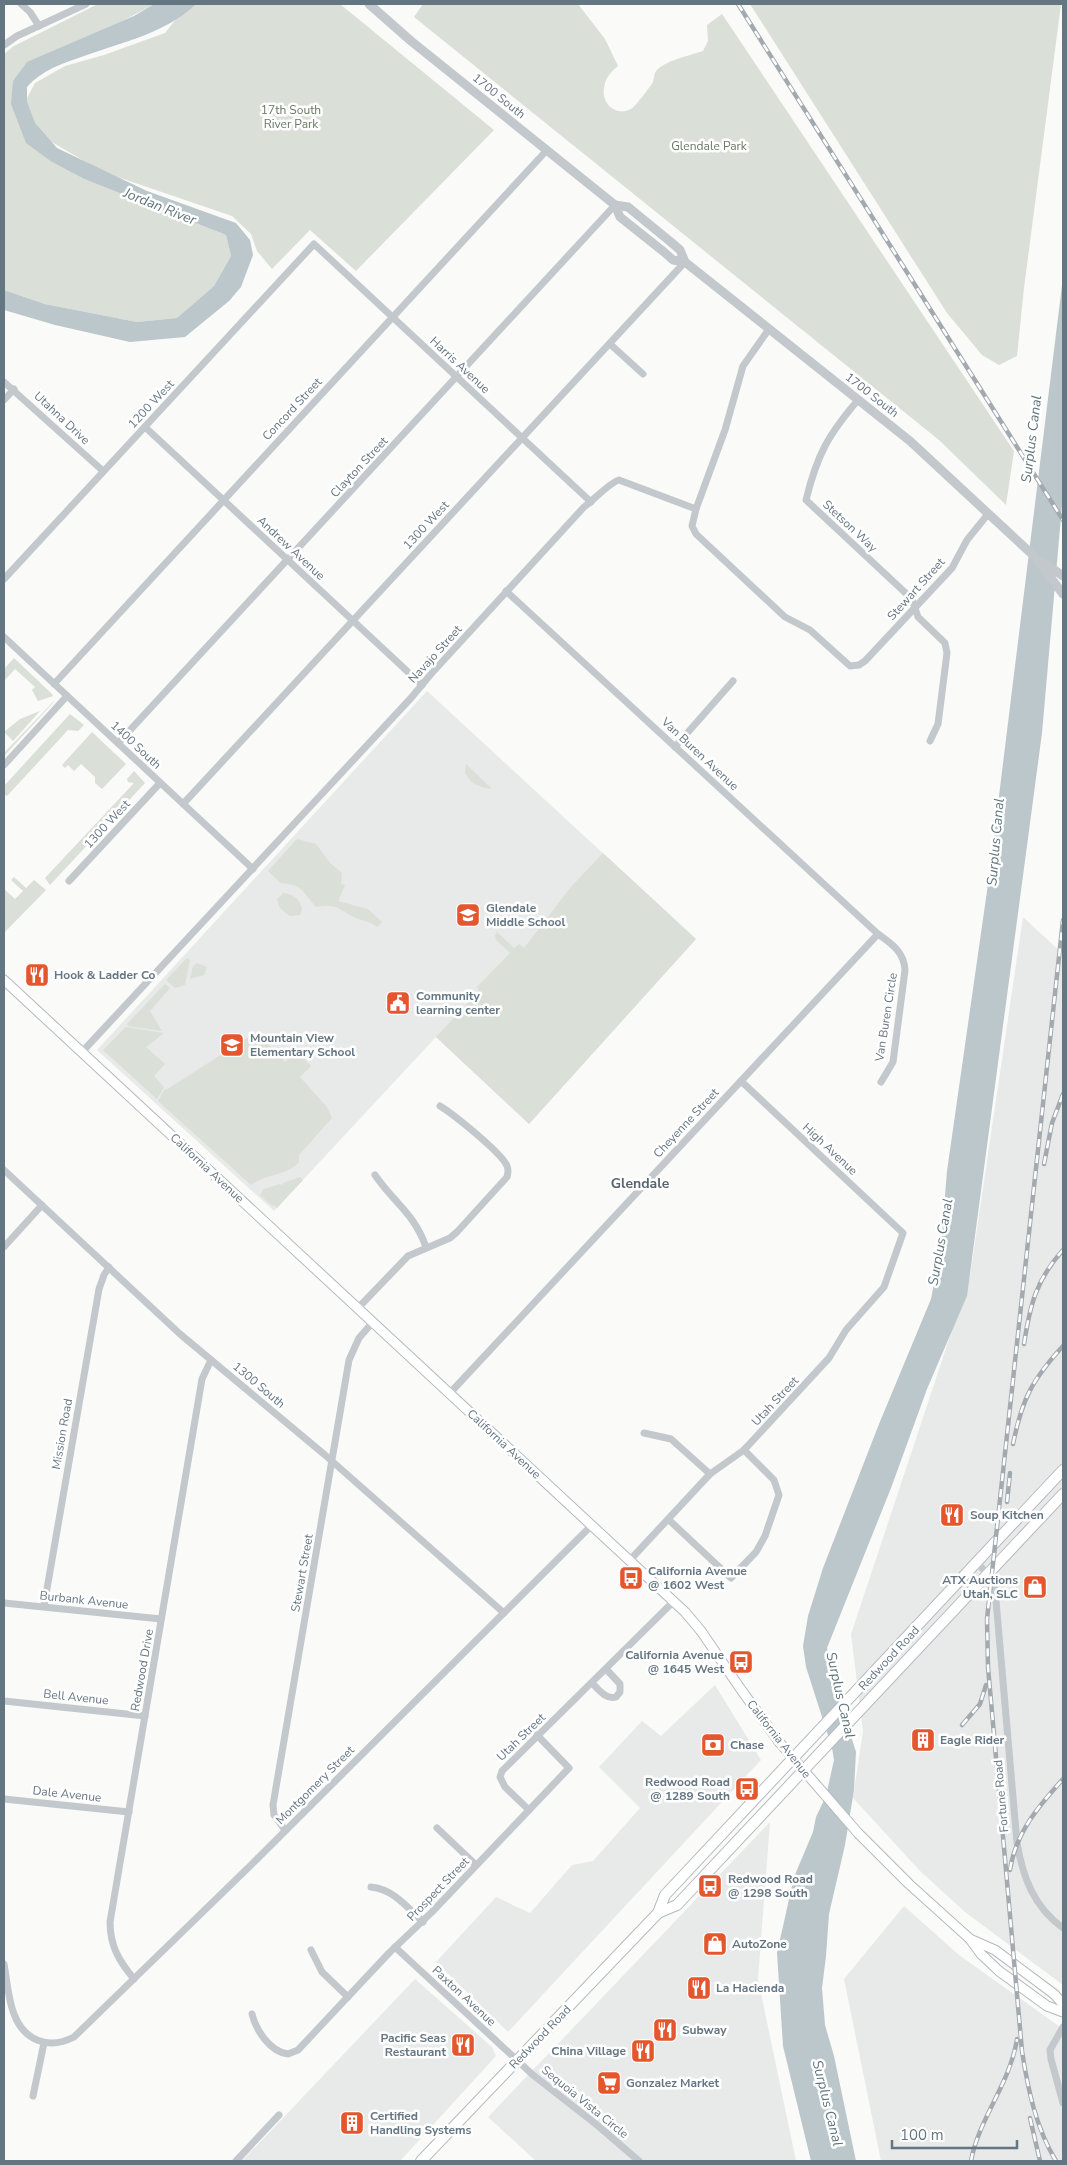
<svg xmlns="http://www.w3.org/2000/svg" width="1067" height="2165" font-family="'Nunito Sans',sans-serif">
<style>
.built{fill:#e8e9e9}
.green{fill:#dadfd7}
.water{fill:#bbc7cb}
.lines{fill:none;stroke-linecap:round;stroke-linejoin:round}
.secondary-casing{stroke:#b3babf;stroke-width:11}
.primary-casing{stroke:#b5babe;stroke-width:12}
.minor{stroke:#c3c8cc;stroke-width:7}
.tertiary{stroke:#c3c8cc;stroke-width:9}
.secondary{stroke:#fff;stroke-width:9}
.primary{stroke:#fff;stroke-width:10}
.rail-casing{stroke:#a2aab0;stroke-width:4.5}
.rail{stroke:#fff;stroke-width:2.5;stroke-dasharray:8;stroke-linecap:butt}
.labels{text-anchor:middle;stroke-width:5;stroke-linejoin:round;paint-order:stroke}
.street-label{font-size:12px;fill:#657683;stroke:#fff}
.park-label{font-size:12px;fill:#687a64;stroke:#fff}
.poi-label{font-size:12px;font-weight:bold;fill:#657683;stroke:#fff;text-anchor:start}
.water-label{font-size:14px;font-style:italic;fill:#60757c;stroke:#fff}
.neighbourhood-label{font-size:14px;font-weight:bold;fill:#57646e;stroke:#fff}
</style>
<rect width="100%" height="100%" fill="#fafaf8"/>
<g class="built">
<polygon points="427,691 696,939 529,1124 436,1037 274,1211 97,1050"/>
<polygon points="1023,917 1063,954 1063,1985 965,1912 920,1871 853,1798 863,1731 851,1634 970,1276"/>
<polygon points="715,1685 761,1760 508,2032 436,1962 496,1897 530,1913 572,1865 593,1861 640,1808 599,1767 642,1721 661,1736"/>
<polygon points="770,1822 758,1979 796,2161 536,2161 488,2117"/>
<polygon points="904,1906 959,1955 1063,2029 1063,2161 881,2161 844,1979"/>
<polygon points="415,1979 492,2047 496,2056 400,2161 242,2161"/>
</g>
<g class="green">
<polygon points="98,4 154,4 13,81 52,162 84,179 226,235 231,256 214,286 177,318 137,322 45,304 4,290 4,54 14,46"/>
<polygon points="188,4 340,4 494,130 356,271 310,230 272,269 257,251 251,234 232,216 103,172 38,134 27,113 26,100 35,83 65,66 104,55 165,33"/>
<path d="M423 4H578L605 39 618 66C611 72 605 78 604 88 601 103 616 117 631 109 635 107 650 87 653 82 654 79 654 74 656 71 664 61 691 55 703 51L708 41 707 25 722 14 1014 451 1006 505 939 440 414 17Z"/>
<polygon points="750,4 1061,4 1024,288 1017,356 999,365 982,355 947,313"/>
<polygon points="14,658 52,694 53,696 38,701 32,690 35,687 15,669 4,681 4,669"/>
<polygon points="55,700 53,703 4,756 4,753"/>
<polygon points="40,711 13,741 4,732 20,719"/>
<polygon points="70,714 84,725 78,731 68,730 7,796 5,795 4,786"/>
<polygon points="92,732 126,764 102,789 95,783 95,777 81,764 74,771 68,765 65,768 62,765"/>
<path d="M466 764 492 789C481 788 469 784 465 772Z"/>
<polygon points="134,771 145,783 50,885 45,878 134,783 128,782 127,779"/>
<path d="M297 839 316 844 330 863 342 873 341 884 345 885 338 901 368 909 382 922 377 927C371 922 366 922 359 919 340 912 340 903 316 907L301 889 294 885 281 883 268 871Z"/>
<polygon points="603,853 696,939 529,1124 436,1037 479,991 477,987 510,953 496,940 495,935 497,932 514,948 519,944 524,948 570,888"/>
<polygon points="14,877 26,888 34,880 46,890 4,933 4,889 15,899 23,891 11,880"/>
<path d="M283 893C293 894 300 899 302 909L300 915 290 916 280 908 277 899Z"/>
<polygon points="187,958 190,960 185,985 175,988 166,980"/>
<polygon points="197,963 207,967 204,975 190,979 193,966"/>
<polygon points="165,984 170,988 150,1011 162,1031 128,1026 127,1024"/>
<polygon points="126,1027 164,1033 146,1047 165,1064 154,1076 164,1087 157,1099 103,1050"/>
<path d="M250 1036 263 1038 285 1062 297 1051 311 1066 300 1077 327 1107 332 1118 299 1155V1162C287 1176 265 1174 251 1185L158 1101 165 1089 166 1090Z"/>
<polygon points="300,1177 303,1180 277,1208 274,1205 272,1206 260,1195 264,1189 280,1184 283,1185 283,1183"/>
</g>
<g class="water">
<path d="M154 4H196C166 33 123 42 84 56 63 63 42 70 27 87V102L35 123 57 148 147 191 236 223 250 240 253 255 241 287 229 301 185 337 130 342 55 325 4 310V290L45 304 137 322 177 318 214 286 231 256 226 235 84 179 52 162 26 143 11 104 13 81 27 62 134 16Z"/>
<polygon points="1063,277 1063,494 1042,733 967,1296 927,1389 891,1488 827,1648 833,1679 856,1752 854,1790 845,1845 829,1914 826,1956 822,1988 825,2025 834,2056 856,2161 811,2161 783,2046 777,1953 794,1877 813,1832 816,1817 826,1796 834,1760 832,1748 806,1667 803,1646 808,1616 823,1568 879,1424 931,1299 941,1246 947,1171 989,877"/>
</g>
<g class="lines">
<defs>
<g id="secondary">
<polyline points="4,980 685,1612 701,1631 742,1691 780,1743 858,1833 909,1884 970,1939 981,1954 999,1971 1047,2006 1063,2012"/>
<polyline points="970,1939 995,1950 1054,1994 1063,2004"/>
</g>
<g id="primary">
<polyline points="658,1913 677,1905 1063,1494"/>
<polyline points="421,2161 658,1913 665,1895 1063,1470"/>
</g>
</defs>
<use href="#secondary" class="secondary-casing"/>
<use href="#primary" class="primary-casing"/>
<g class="minor">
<polyline points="21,4 30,12 39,26"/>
<polyline points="4,45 17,36 86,4"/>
<polyline points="769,329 743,366 725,430 696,509 692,526 696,534 785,617 810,630 850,666 859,665 865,661 952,568 967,540 988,514"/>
<polyline points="610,344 643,374"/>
<polyline points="4,382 103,471"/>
<polyline points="4,400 14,389"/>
<path d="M858 400C828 435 817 455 806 500L912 599 918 617 945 643 947 653 938 724 930 741"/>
<polyline points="145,427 422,685"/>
<polyline points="4,579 314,244 591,502"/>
<path d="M506 591 878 934C892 944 904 952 905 970L893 1062 881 1082"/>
<polyline points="4,637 253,869"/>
<polyline points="54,684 547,150"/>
<polyline points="118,743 615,205"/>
<polyline points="675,747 733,681"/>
<polyline points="4,765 67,696"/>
<polyline points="183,804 685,262"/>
<polyline points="69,881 160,783"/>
<path d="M82 1052 411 698 431 674 584 507C594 500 609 483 619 480L696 509"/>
<polyline points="4,1170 180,1334 325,1455 504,1613"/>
<path d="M375 1175C394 1203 414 1213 426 1247"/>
<polyline points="4,1247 42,1205"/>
<path d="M358 1308 408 1256 450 1238 457 1232 507 1177C508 1173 509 1170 507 1166 502 1153 453 1114 440 1106"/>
<polyline points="450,1393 878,934"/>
<polyline points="644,1433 671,1439 710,1474"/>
<polyline points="669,1520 731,1578 756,1552 765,1536 779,1495 774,1480 744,1450"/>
<polyline points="630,1560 710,1474 744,1450 829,1358 846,1330 884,1287 903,1233 741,1081"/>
<path d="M977 1563 990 1576 995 1589 1017 1843C1023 1878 1034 1907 1063 1928"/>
<polyline points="4,1603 161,1619"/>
<polyline points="44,1606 99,1289 104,1275 109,1267"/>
<path d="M592 1683C599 1690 606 1700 616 1697L620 1692V1684L606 1669"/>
<polyline points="4,1701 145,1716"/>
<polyline points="4,1799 129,1812"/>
<polyline points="529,1810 505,1787 500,1777 502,1771 674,1601"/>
<polyline points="437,1828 476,1865"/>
<polyline points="285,1830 274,1815 273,1805 349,1360 359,1338 373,1322"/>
<path d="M371 1887C393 1889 407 1907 423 1922"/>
<polyline points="395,1947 533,2075 597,2125 639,2161"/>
<polyline points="311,1950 322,1972 348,1997"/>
<path d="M4 1964C7 1980 8 1999 14 2014 24 2041 49 2050 74 2037L250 1866 592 1525"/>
<path d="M134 1979C119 1961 110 1946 110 1922L202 1379 211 1360"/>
<path d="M252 2014C256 2030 270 2052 288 2054L298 2050 389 1953 432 1912 569 1768 537 1735"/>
<polyline points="1063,2027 1050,2050 1051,2059 1063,2103"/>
<polyline points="33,2096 44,2043"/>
<polyline points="236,2161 279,2115"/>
</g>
<g class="tertiary">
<polyline points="369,4 411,41 615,205 620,217 664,252 673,260 685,262 910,441 1035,557 1063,594"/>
<polyline points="615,205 628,207 672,243 680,250 685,262"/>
<polyline points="1043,562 1063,576"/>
</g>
<use href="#secondary" class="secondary"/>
<use href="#primary" class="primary"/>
<defs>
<g id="rail">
<polyline points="738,4 1063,520"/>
<polyline points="1044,1164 1052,1123 1063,1094"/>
<path d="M1024 1344C1030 1305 1036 1280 1063 1250"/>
<path d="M1013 1444C1022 1399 1032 1380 1063 1346"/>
<polyline points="1007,1502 1010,1473"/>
<polyline points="962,1725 980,1704 986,1685"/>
<path d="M1010 1870C1016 1832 1038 1807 1063 1779"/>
<polyline points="1030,2118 1040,2161"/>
<path d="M971 2161C979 2118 1010 2084 1017 2039"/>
<path d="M1056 2161C1036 2128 1028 2090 1022 2051L988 1667 987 1619 1063 920"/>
</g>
</defs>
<use href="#rail" class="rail-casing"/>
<use href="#rail" class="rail"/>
</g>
<defs>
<symbol id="school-square" viewBox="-11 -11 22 22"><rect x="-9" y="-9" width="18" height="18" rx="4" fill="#e4572e" stroke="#fff"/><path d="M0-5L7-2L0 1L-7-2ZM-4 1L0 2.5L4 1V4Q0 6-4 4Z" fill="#fff"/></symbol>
<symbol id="restaurant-square" viewBox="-11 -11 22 22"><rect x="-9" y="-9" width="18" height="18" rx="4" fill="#e4572e" stroke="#fff"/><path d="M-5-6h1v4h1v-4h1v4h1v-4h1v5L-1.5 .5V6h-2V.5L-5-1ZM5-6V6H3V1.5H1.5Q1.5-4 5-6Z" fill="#fff"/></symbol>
<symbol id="civic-square" viewBox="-11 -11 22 22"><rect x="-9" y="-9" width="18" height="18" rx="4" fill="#e4572e" stroke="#fff"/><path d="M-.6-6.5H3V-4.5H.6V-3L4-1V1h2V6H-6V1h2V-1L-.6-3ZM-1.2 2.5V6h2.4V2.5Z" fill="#fff"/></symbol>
<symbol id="bus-square" viewBox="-11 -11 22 22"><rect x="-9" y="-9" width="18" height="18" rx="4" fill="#e4572e" stroke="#fff"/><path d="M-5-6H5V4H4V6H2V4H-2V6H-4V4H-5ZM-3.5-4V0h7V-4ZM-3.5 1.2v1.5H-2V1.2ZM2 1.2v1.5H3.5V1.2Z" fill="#fff"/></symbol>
<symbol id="shop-square" viewBox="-11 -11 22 22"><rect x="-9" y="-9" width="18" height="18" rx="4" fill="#e4572e" stroke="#fff"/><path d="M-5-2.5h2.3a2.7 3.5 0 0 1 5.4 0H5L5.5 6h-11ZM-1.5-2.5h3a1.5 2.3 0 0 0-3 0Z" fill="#fff"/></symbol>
<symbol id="building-square" viewBox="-11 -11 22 22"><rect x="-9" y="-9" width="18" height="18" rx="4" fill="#e4572e" stroke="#fff"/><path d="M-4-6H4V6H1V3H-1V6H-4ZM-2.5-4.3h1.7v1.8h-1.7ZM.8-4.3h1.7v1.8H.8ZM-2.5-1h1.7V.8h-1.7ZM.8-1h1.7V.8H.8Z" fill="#fff"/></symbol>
<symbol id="bank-square" viewBox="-11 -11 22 22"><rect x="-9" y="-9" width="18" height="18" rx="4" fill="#e4572e" stroke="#fff"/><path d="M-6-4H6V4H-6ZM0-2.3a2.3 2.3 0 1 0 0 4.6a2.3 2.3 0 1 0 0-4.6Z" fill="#fff"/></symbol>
<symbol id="supermarket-square" viewBox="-11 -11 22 22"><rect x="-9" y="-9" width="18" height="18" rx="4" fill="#e4572e" stroke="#fff"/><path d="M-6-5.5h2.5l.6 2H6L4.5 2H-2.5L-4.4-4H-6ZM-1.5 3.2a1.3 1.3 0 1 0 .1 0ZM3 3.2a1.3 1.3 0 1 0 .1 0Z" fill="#fff"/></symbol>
</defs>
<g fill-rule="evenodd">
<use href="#school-square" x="454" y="901" width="28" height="28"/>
<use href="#restaurant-square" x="23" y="961" width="28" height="28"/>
<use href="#civic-square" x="384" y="989" width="28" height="28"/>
<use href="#school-square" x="218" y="1031" width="28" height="28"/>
<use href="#restaurant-square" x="938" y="1501" width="28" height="28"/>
<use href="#bus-square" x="617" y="1564" width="28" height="28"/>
<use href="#shop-square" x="1021" y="1573" width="28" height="28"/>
<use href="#bus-square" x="727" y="1648" width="28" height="28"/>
<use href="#building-square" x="909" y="1726" width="28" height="28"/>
<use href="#bank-square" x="699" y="1731" width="28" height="28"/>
<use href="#bus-square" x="733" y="1775" width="28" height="28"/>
<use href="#bus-square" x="696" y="1872" width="28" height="28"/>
<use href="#shop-square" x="701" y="1930" width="28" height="28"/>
<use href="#restaurant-square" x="685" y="1974" width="28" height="28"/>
<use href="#restaurant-square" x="651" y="2016" width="28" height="28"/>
<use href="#restaurant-square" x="449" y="2031" width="28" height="28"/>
<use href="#restaurant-square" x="629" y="2037" width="28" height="28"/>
<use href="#supermarket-square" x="595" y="2069" width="28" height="28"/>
<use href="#building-square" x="338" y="2109" width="28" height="28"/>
</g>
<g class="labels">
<g class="street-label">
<text transform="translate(499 96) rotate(39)" y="4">1700 South</text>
<text transform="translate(460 365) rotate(43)" y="4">Harris Avenue</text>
<text transform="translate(872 395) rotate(38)" y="4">1700 South</text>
<text transform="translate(151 404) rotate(-47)" y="4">1200 West</text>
<text transform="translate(292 409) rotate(-47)" y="4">Concord Street</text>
<text transform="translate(62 418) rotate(43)" y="4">Utahna Drive</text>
<text transform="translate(359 467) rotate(-47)" y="4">Clayton Street</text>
<text transform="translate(426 525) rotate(-47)" y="4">1300 West</text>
<text transform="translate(850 526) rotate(43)" y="4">Stetson Way</text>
<text transform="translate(291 548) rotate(43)" y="4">Andrew Avenue</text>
<text transform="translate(916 589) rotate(-48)" y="4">Stewart Street</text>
<text transform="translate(435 654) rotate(-48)" y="4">Navajo Street</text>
<text transform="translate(136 745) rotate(43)" y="4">1400 South</text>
<text transform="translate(700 754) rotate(43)" y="4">Van Buren Avenue</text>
<text transform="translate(107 824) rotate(-47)" y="4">1300 West</text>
<text transform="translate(886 1017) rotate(-81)" y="4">Van Buren Circle</text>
<text transform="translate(686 1123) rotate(-47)" y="4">Cheyenne Street</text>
<text transform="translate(830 1149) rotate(43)" y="4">High Avenue</text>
<text transform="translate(207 1168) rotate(43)" y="4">California Avenue</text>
<text transform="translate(259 1385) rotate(40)" y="4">1300 South</text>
<text transform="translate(775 1401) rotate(-47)" y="4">Utah Street</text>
<text transform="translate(62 1434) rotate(-80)" y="4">Mission Road</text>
<text transform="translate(504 1444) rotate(43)" y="4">California Avenue</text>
<text transform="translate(302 1573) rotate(-80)" y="4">Stewart Street</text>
<text transform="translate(84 1600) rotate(6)" y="4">Burbank Avenue</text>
<text transform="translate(889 1658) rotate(-47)" y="4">Redwood Road</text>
<text transform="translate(142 1670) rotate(-80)" y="4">Redwood Drive</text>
<text transform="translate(76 1697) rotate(6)" y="4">Bell Avenue</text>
<text transform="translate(521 1737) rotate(-44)" y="4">Utah Street</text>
<text transform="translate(779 1739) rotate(52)" y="4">California Avenue</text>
<text transform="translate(315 1785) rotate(-45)" y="4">Montgomery Street</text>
<text transform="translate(67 1794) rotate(6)" y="4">Dale Avenue</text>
<text transform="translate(1001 1796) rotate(-95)" y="4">Fortune Road</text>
<text transform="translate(438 1889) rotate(-46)" y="4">Prospect Street</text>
<text transform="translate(464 1996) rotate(43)" y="4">Paxton Avenue</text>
<text transform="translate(540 2037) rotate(-46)" y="4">Redwood Road</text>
<text transform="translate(585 2102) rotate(39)" y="4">Sequoia Vista Circle</text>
</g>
<g class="park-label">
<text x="291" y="114">17th South<tspan x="291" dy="14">River Park</tspan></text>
<text x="709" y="150">Glendale Park</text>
</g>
<g class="poi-label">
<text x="486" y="912">Glendale<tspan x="486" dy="14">Middle School</tspan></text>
<text x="54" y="979">Hook &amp; Ladder Co</text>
<text x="416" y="1000">Community<tspan x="416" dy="14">learning center</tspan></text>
<text x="250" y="1042">Mountain View<tspan x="250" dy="14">Elementary School</tspan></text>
<text x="970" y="1519">Soup Kitchen</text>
<text x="648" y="1575">California Avenue<tspan x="648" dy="14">@ 1602 West</tspan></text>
<text x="1018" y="1584" text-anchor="end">ATX Auctions<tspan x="1018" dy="14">Utah, SLC</tspan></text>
<text x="724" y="1659" text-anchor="end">California Avenue<tspan x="724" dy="14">@ 1645 West</tspan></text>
<text x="940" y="1744">Eagle Rider</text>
<text x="730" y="1749">Chase</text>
<text x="730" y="1786" text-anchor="end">Redwood Road<tspan x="730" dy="14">@ 1289 South</tspan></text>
<text x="728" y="1883">Redwood Road<tspan x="728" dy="14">@ 1298 South</tspan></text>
<text x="732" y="1948">AutoZone</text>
<text x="716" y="1992">La Hacienda</text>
<text x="682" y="2034">Subway</text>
<text x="446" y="2042" text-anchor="end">Pacific Seas<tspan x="446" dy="14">Restaurant</tspan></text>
<text x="626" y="2055" text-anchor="end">China Village</text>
<text x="626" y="2087">Gonzalez Market</text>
<text x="370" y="2120">Certified<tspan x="370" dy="14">Handling Systems</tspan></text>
</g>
<g class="water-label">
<text transform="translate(160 206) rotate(22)" y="5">Jordan River</text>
<text transform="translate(1031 439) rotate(-83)" y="5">Surplus Canal</text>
<text transform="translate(995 842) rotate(-85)" y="5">Surplus Canal</text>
<text transform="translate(940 1242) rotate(-80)" y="5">Surplus Canal</text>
<text transform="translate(841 1695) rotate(77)" y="5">Surplus Canal</text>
<text transform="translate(828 2103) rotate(76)" y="5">Surplus Canal</text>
</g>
<g class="neighbourhood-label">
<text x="640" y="1188">Glendale</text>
</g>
</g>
<rect width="1067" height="2165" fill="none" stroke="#657683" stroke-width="10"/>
<path d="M892 2140v8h125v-8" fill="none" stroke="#657683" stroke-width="2.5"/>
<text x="900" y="2140" font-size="15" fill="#657683" stroke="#ffffff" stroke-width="4" paint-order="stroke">100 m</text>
</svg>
